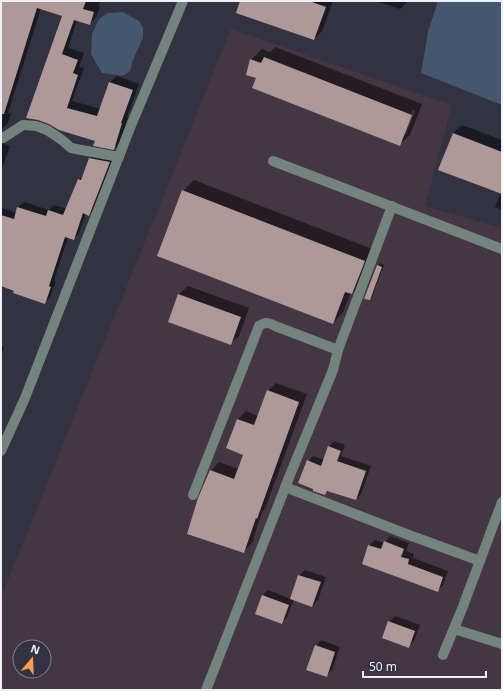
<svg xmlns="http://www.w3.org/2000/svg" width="503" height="691" font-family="'Noto Sans',sans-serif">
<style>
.industrial{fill:#443643;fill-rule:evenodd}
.water{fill:#44576f}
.shadow{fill:#0007;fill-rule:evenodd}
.building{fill:#ae9998}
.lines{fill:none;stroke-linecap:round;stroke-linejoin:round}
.minor{stroke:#73847f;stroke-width:10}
</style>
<rect width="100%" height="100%" fill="#323240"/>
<path class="industrial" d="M231 29 452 105 425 206 502 228V690H1V597ZM20 647H44V671H20Z"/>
<g class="water">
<polygon points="438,1 502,1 502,105 421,73 428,32"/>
<polygon points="123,12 139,21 143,27 143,38 133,60 130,71 123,76 102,73 91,54 92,34 99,19 108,13"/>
</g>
<g class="shadow">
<polygon points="1,1 100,1 98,6 100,6 96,17 90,24 77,20 68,48 84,53 79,67 84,68 72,101 101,109 110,82 117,76 139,84 127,117 128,117 121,142 114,148 96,140 60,130 63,15 41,8 8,113 11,114 8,123 1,130"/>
<polygon points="241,1 333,1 322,31 314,39"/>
<polygon points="376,1 408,1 400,9"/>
<path d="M275 47 422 104 410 135 399 145 257 77 251 60 262 49 270 52ZM413 110 415 111 406 134H404Z"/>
<polygon points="462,125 502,140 502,210 495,207 501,193 453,133"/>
<polygon points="1,132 4,135 1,143 10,146 1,171"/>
<polygon points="95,153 115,156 94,209 89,214 86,213 79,233 74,239 68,237 54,281 56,281 50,297 44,303 1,285 1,208 17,213 18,207 24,202 49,210 54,205 67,209 79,180 84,174 90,158"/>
<polygon points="194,180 375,250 363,282 352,293 351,293 343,312 333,323 183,191"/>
<polygon points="380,263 384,265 372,297 369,299 378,266"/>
<polygon points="188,286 249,308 239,336 230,344 169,322 179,294"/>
<polygon points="1,346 4,347 1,358"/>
<polygon points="276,383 307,394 265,509 262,512 252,543 244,551 211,471 219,462 238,469 244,454 238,419 246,411 258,416 268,391"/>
<polygon points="334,441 345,445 341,456 371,466 361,494 356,499 329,490 325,494 308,461 313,456 324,460 329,447"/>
<polygon points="390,536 409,543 406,551 414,554 413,558 448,571 443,585 437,590 369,546 375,540 384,543"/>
<polygon points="305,570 326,577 318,600 312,606 294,599 287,617 281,623 262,596 268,590 291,599 299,576"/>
<polygon points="395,616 420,625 414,641 408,647 389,622"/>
<polygon points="321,640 340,647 332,670 326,676 316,646"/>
</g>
<g class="building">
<polygon points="1,1 86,1 83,9 94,12 90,25 74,20 62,54 78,60 73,73 78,75 67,108 97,116 109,82 133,90 121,123 122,123 114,150 93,146 95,141 59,130 49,124 38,120 26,118 62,16 37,8 4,114 1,114"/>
<polygon points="240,1 309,1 326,7 314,40 236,13"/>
<polygon points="264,57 412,115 400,146 252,88 256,78 246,75 250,59 261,63"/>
<polygon points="453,133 502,152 502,194 438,170"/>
<polygon points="89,158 110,162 89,216 83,213 74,240 65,237 49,286 51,287 45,304 13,293 14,291 1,286 1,215 14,219 17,207 46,216 48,210 63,215 78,179 81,180"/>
<polygon points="182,190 365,261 352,294 345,292 333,324 157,256"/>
<polygon points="377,265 382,267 370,300 364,299"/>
<polygon points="178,294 241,317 231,345 168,322"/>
<polygon points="267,390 299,402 257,519 256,518 244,553 187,534 198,498 210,470 234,479 243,455 226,448 237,419 254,425"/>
<polygon points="328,446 341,451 337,461 366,471 356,500 327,491 325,495 313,491 313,489 298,483 307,460 321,466"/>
<polygon points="384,541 404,549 401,557 409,559 408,564 443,577 438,592 362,564 368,545 381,549"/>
<polygon points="298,575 321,582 312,607 290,599"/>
<polygon points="262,595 289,605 282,624 255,614"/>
<polygon points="388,621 415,631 409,648 382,638"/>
<polygon points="315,645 335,652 327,677 306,670"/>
</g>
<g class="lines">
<g class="minor">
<polyline points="1,137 3,138 23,125 36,126 47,130 62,140 71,148 119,157"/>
<polyline points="273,161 502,249"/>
<polyline points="338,350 392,206"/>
<polyline points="1,451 25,398 132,123 183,1"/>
<polyline points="285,487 409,535 480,561"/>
<path d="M193 495 259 326C265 322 268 322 275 326L338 350 333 370 290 475 206 690"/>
<polyline points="454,629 502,644"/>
<polyline points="443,655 462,609 502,502"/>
</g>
</g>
<rect width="503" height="691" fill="none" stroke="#f0f0f9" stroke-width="4"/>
<g transform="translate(32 659) rotate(19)"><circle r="19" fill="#323240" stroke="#7e7e8a"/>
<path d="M0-3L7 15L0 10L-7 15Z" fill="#fb9e51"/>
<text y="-6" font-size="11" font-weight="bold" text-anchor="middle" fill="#f0f0f9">N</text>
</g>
<path d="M363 671v6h123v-6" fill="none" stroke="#f0f0f9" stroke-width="2"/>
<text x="369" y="671" font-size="12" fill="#f0f0f9" stroke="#323240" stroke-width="3" paint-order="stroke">50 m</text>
</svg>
